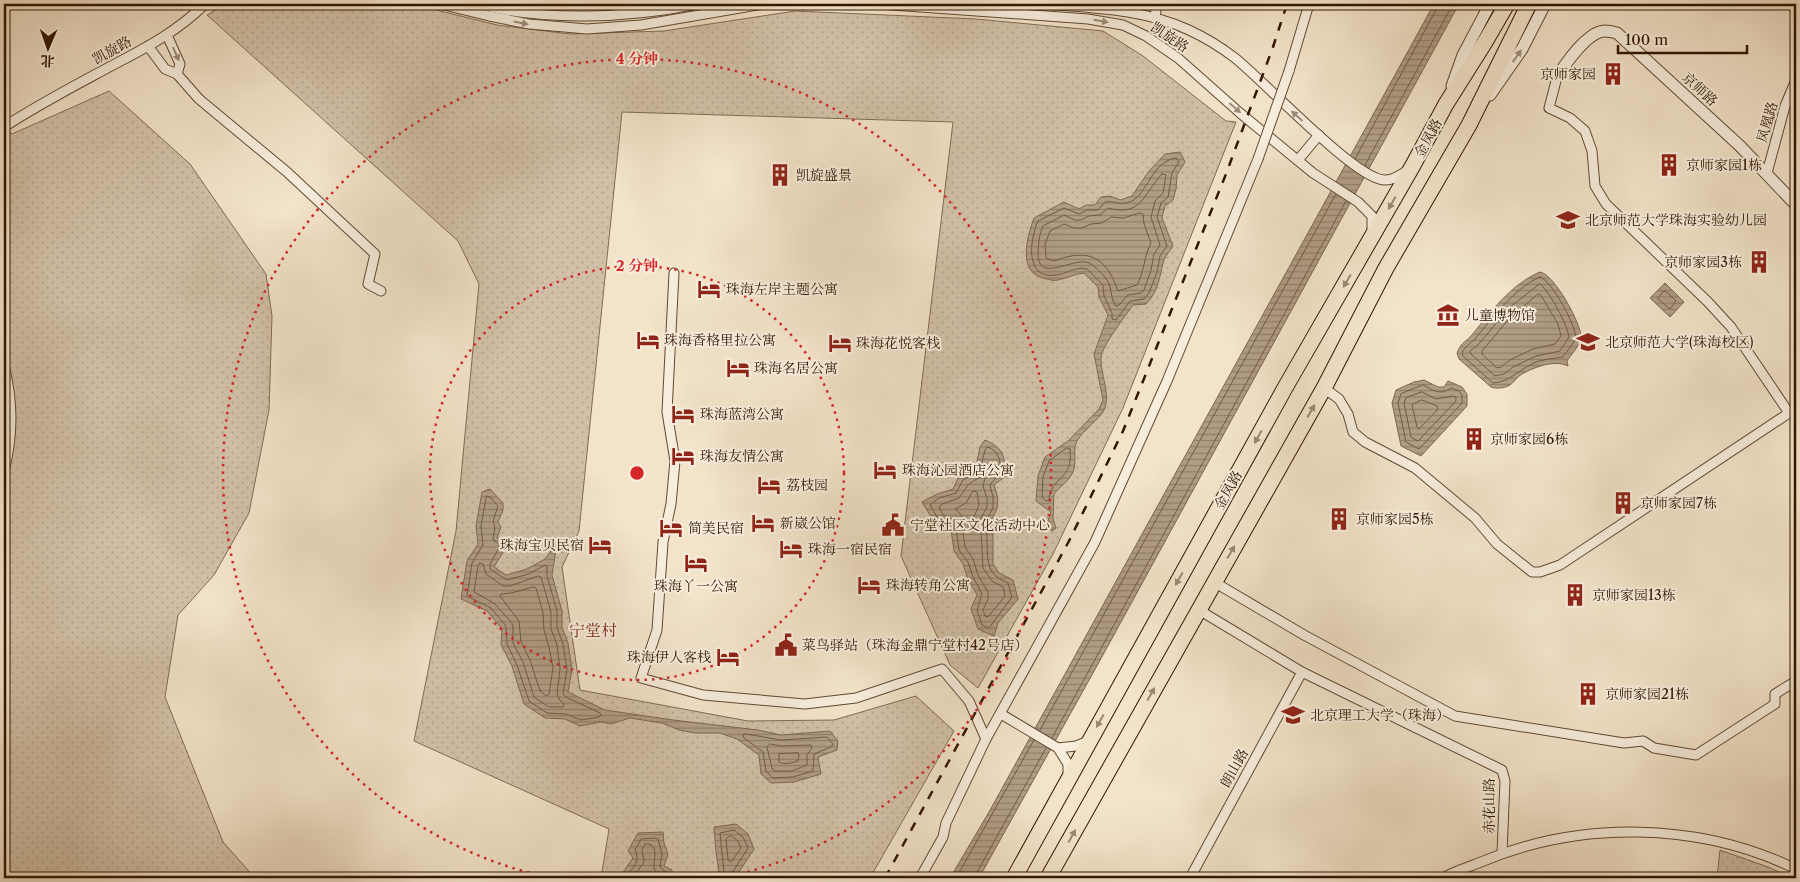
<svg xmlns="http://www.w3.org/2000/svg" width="1800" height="882" font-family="'Libre Caslon Text','Noto Serif SC',serif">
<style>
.green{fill:url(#green-dots);stroke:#816b54}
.water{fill:url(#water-rules);stroke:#7d6750}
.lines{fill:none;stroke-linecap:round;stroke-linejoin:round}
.shore{stroke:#705a42;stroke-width:1}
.minor-casing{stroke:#614932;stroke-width:11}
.tertiary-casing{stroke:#614932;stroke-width:13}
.trunk-casing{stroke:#311600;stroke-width:17}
.minor{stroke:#f7eddc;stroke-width:9}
.tertiary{stroke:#f7eddc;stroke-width:11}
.trunk{stroke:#f2e3c9;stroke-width:15}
.rail{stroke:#311600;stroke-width:2.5;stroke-dasharray:9 9;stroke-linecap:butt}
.minor-bridge-casing{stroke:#614932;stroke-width:11;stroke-linecap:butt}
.minor-bridge{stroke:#f7eddc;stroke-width:9}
.oneway{fill:#9e8c79}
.oneway2{fill:#9b876f}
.ring{fill:none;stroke:#d62828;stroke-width:2.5;stroke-dasharray:2.5 5}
.labels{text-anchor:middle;stroke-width:4;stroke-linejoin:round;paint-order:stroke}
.street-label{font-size:14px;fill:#311600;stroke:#f7eddc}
.poi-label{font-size:14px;fill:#311600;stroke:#f7eddc;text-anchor:start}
.quarter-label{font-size:16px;fill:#7a1f14;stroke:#f7eddc}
.centre{fill:#d62828;stroke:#f7eddc;stroke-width:2.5}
.ring-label{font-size:15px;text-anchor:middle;font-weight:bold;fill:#d62828;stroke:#f7eddc;stroke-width:4;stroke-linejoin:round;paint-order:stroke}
</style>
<defs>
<pattern id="green-dots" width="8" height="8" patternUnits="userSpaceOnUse" patternTransform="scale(1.25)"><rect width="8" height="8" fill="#d1c0a7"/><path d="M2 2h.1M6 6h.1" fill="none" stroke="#b4a48e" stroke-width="1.8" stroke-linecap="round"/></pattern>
<pattern id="water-rules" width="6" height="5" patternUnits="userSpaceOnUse" patternTransform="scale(1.25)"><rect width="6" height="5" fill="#b09d85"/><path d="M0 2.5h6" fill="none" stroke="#907f6a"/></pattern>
</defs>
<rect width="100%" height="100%" fill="#f2e3c9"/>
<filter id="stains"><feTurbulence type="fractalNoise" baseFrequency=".004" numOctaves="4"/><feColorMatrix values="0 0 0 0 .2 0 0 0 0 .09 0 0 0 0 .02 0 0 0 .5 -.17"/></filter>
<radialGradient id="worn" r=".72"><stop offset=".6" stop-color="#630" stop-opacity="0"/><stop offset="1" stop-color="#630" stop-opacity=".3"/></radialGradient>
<g class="green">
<polygon points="226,4 412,4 497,25 570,34 664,31 795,11 976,19 1103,31 1143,56 1226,121 1236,122 1123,408 1053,554 978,688 950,665 901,556 953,122 622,112 579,531 562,567 580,690 748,721 834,720 916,696 954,731 870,878 601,878 609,829 414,741 456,531 479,284 458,241 207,15"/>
<polygon points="109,91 190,164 266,274 272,316 269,410 249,513 214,575 178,615 165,697 223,842 255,878 4,878 4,127 12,134"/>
<polygon points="1720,850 1768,867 1792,878 1717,878"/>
</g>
<g class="water">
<polygon points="1434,4 1459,4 1098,664 979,878 950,878 989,812"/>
<path d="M1180 152 1185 162 1177 175 1176 189 1173 200 1165 206 1162 218 1173 246C1170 251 1166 255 1164 260 1159 277 1159 291 1146 304L1133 305C1125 316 1107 340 1102 353 1097 367 1112 393 1104 410 1099 420 1084 429 1077 441 1072 449 1078 465 1072 474 1068 482 1059 487 1054 494L1053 519 1056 528 1052 531 1047 524 1051 512 1036 501 1038 476 1045 457 1068 441 1099 409 1103 400 1094 354 1108 315 1099 297 1098 287 1084 273C1075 274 1067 278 1058 280 1055 281 1050 280 1047 279 1016 274 1027 238 1034 218L1064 202 1079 209 1086 205H1095L1101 197 1110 196 1120 200 1132 196 1149 171 1165 154Z"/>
<path d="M1540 272C1554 274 1581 323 1581 337 1581 344 1571 355 1567 361L1568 366C1554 359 1531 368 1519 376 1516 379 1513 383 1510 385 1505 388 1496 389 1491 387L1459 359 1457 353C1461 343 1464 343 1471 336 1490 313 1511 284 1540 272Z"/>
<polygon points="1665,283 1684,302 1670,317 1650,298"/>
<polygon points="1424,380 1438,387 1444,387 1448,381 1462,387 1467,394 1467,406 1421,456 1401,446 1392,403 1396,390 1414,382"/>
<path d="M985 440C1005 449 1004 456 1006 476L994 485C1000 502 999 508 990 522L993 528V564L999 573 1013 580 1018 599 998 623 994 636 978 629 971 609 977 595 968 579 963 564 954 551 951 530 936 525 922 502 937 494 953 489 959 476 976 466 980 447Z"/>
<polygon points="490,489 503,503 503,510 498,522 501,527 497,538 503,539 505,549 494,567 506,575 527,569 545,559 557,543 552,575 562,611 562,627 568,643 572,669 568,692 605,710 673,720 758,730 781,735 830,731 838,741 837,750 818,757 821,774 794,782 771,783 761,774 759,755 737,739 720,733 695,733 679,730 662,723 630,718 611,724 601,722 580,726 565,719 545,718 524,704 512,666 501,645 502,629 487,611 461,599 467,561 478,544 476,526 482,492"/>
<polygon points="736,824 748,834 754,849 735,878 707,878 711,873 719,872 716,852 714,827"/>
<polygon points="663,832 664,843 668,854 664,866 672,870 672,878 619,878 633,858 628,851 638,833"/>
</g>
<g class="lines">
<g class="shore">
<path d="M1176 158 1179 162 1172 173 1168 197 1161 203 1157 217 1167 246 1160 256 1157 272 1149 293 1144 299 1130 301 1116 320 1112 319V313L1104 296 1103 285 1087 269C1075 266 1067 274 1056 275 1024 280 1030 239 1038 221L1064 208 1079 214 1087 210H1098L1105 202C1116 200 1118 207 1132 201 1147 194 1152 161 1176 158Z"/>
<polyline points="1355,159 1437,8 1438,4"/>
<polyline points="1365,165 1453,4"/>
<path d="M1162 174 1166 175 1163 193 1155 201 1151 217 1160 245 1154 254 1151 270 1144 290 1141 293 1128 295 1119 305 1116 306C1111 299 1112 293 1109 284 1107 278 1097 268 1091 264 1077 254 1040 284 1038 256 1038 244 1039 236 1043 226L1064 215 1075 220H1081L1089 216 1100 215 1108 208C1142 217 1143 194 1162 174Z"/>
<path d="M1140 213 1143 214 1144 224 1151 243C1144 256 1144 273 1137 285L1118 291C1106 256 1088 248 1054 261L1046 258 1045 244 1050 231 1064 224 1074 228H1082L1091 224 1102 223 1111 217 1123 218Z"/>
<path d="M1540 277C1552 281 1576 325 1576 339L1563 357C1556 358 1547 359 1539 361 1523 366 1509 383 1493 383L1463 356 1462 353C1465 346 1470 344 1475 339 1491 319 1516 287 1540 277Z"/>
<path d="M1540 284C1550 292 1567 324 1569 337L1560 351 1536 356 1513 367 1504 374 1495 376 1471 354 1470 351 1478 345 1509 308Z"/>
<polygon points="1664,291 1667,292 1676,301 1670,309 1658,299"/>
<polygon points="1537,295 1540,294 1542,297 1558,324 1561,336 1555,344 1533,349 1510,360 1501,367 1497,368 1482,354 1482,351 1508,320"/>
<path d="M1423 385C1433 390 1440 396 1451 388L1459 391 1462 395V403L1419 449 1406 442 1398 403 1401 394Z"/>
<polygon points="1422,392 1436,399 1453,396 1456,397 1456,401 1418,441 1411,437 1404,403 1406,398"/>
<polygon points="1422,400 1437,406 1438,409 1419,429 1417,427 1412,405"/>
<path d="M988 447C1000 452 1000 461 1001 472L990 485 993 497V508L985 522C990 539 982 566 997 577 1000 580 1005 581 1008 583L1012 597 989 628 982 625 977 610 982 594 973 577 968 562 959 550 956 528 939 520 930 505 939 498 956 493 963 480 980 470 985 450Z"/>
<path d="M1067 448 1070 449C1074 480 1050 477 1049 500L1046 501 1042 497 1043 477 1049 461Z"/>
<polygon points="982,476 985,478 983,486 987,498 987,507 979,522 981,530 983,568 992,581 1003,587 1005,596 988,617 985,616 983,610 988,599 988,592 978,575 973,559 965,547 962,526 957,521 943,515 939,507 942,504 959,498 968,485"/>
<polygon points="973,491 977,492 979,505 972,521 969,522 955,509 966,503"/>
<polygon points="487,496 490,497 498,506 493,521 495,528 493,537 494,541 499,544 499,548 490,564 490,569 507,580 529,574 545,565 547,566 547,576 557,611 557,628 563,644 567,669 563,694 566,697 600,713 601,715 599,717 581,720 566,714 547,713 529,701 517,665 507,644 506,626 491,608 467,596 472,563 483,545 481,526"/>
<polygon points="480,563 483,564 486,574 503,586 510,586 538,576 541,577 551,612 551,629 557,645 560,669 557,694 559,699 564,704 563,707 549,707 534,697 523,662 513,643 513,628 512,623 494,603 474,592 478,566"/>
<polygon points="534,587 536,588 543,613 544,630 549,647 553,668 549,694 547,696 540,691 530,660 521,642 519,621 500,596 501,594 511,593"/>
<polyline points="1040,730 1336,194"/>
<polygon points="746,734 781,740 827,737 833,744 831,747 814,754 813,771 793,777 773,778 766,771 763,752 744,738 743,735"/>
<polyline points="1052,738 1346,201"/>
<polygon points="770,744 781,746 811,745 812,748 807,755 807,765 792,771 774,771 772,768 767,747"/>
<path d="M798 753 799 755 798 761C792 763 784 765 779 762V754Z"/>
<polygon points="732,836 738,841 741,848 731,862 728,860 726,839 728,837"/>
<path d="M625 878C632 868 641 863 635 850L641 839 656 838 658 839 662 854 660 867 667 873V878"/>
<path d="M633 878 644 862 642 850 645 844C660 843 653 859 654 869L661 878"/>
<polyline points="714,878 721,877 724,872 720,833 734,830 743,837 748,848 732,873 731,878"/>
<polyline points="956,878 1034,740"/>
<polyline points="975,878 976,874 1046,748"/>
</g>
<defs>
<g id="minor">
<polyline points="440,4 489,16 529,24 587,29 641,25 764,4"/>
<path d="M477 4C546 22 628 18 698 4"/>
<polyline points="878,4 1088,19 1123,25 1146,36 1178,58 1240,113 1313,173 1358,202 1372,216 1372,232"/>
<path d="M1045 4C1094 8 1144 9 1189 30 1204 37 1222 48 1235 58 1263 80 1354 178 1384 180 1392 181 1401 175 1408 170"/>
<polyline points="1155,17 1157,4"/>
<polyline points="167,35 180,64 177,74"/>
<polyline points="148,46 165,69 177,74 199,99 287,172 375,254 368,284 381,291"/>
<polyline points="1289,71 1309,4"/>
<path d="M4 127C39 104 76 85 113 65 146 48 179 30 205 4"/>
<polyline points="1298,160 1319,135"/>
<polyline points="1767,173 1785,106 1796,80"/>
<polyline points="674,273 667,412 675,461 671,504 663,542 657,630 641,678 703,695 805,704 856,698 942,669 969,701 986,739"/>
<path d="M4 366C13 400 13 437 4 471"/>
<polyline points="1324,388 1339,399 1348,414 1353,432 1365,442 1415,468 1475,518 1497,544 1532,572 1540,572 1560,565 1789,413 1731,327 1708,302 1606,204 1595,186 1592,151 1585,131 1570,118 1549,108 1557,77"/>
<polyline points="1214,582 1304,635 1455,716 1624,743 1643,741 1654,748 1696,755 1775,704 1775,694 1796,681"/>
<polyline points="1199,610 1302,672 1502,770 1505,781 1502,853"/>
<polyline points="1001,714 1058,748 1068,764 1068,777"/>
<polyline points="1058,748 1076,746 1089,741"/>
<polyline points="920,878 943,837 946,823 986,739 1095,542 1167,381 1258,159"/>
<polyline points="1190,878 1302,672"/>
<path d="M1443 878C1454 871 1469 867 1481 862 1581 820 1699 822 1796 869"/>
</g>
<g id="tertiary">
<path d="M1557 77C1566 63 1588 31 1605 31 1609 31 1613 32 1617 33L1740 146 1796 205"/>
<polyline points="1452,86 1463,55 1490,4"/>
<polyline points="1490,95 1522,49 1545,4"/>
</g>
<g id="trunk">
<polyline points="1014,878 1286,386 1412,167 1446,104 1485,42 1507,4"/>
<polyline points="1048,878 1324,388 1386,268 1469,125 1529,4"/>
</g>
</defs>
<use href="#minor" class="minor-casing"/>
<use href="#tertiary" class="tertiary-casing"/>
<use href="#trunk" class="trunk-casing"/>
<use href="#minor" class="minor"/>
<use href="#tertiary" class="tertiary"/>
<use href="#trunk" class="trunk"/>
<polyline class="rail" points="885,878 1069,541 1123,431 1226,174 1273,47 1287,4"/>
<defs>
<polyline id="minor-bridge" points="1258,159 1289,71"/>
</defs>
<use href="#minor-bridge" class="minor-bridge-casing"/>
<use href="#minor-bridge" class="minor-bridge"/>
</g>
<defs><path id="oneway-solid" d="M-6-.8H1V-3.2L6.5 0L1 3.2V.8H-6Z" transform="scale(1.25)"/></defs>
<g class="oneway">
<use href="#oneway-solid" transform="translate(1101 21) rotate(10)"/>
<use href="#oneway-solid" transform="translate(521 23) rotate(11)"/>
<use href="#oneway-solid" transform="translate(176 54) rotate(66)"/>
<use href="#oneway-solid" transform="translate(1517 56) rotate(-55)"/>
<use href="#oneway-solid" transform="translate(1235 108) rotate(41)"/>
<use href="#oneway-solid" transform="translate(1297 116) rotate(-138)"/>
</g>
<g class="oneway2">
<use href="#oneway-solid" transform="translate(1392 203) rotate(120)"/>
<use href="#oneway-solid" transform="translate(1347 281) rotate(120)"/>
<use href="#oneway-solid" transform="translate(1311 411) rotate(-60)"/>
<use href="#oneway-solid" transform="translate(1258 437) rotate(119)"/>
<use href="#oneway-solid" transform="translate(1231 552) rotate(-60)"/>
<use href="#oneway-solid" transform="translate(1179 579) rotate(119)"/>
<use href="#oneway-solid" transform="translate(1151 694) rotate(-61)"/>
<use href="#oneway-solid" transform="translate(1100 721) rotate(119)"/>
<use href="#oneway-solid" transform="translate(1072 836) rotate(-61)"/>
</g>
<g class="ring">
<circle cx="637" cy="473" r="207"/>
<path d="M551 878A414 414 0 1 1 723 878"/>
</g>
<defs>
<symbol id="building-bare" viewBox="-9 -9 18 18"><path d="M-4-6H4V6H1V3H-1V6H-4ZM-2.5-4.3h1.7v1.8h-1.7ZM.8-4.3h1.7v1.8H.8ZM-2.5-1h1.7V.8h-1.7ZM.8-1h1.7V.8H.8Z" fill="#8f2418" stroke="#f7eddc" stroke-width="2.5" paint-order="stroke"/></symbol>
<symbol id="school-bare" viewBox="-9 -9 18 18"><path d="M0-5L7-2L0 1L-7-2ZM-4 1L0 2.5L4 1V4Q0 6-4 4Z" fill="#8f2418" stroke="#f7eddc" stroke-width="2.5" paint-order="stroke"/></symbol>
<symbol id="hotel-bare" viewBox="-9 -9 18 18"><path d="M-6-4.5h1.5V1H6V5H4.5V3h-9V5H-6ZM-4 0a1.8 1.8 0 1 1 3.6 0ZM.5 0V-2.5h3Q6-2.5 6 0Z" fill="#8f2418" stroke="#f7eddc" stroke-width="2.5" paint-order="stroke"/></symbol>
<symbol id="museum-bare" viewBox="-9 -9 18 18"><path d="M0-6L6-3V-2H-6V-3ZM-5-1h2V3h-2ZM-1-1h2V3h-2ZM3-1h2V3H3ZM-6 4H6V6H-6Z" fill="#8f2418" stroke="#f7eddc" stroke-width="2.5" paint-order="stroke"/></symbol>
<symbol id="university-bare" viewBox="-9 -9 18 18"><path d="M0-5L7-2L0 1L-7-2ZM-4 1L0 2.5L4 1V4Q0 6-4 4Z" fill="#8f2418" stroke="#f7eddc" stroke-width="2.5" paint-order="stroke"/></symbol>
<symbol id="civic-bare" viewBox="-9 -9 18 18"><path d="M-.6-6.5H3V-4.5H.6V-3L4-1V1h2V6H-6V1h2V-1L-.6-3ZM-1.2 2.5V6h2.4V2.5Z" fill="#8f2418" stroke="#f7eddc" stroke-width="2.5" paint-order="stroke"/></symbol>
</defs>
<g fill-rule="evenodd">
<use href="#building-bare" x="1597" y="58" width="32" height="32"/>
<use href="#building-bare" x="1653" y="149" width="32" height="32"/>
<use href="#building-bare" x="764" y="159" width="32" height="32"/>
<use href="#school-bare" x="1552" y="204" width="32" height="32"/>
<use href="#building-bare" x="1743" y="246" width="32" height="32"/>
<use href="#hotel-bare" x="693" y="273" width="32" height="32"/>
<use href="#museum-bare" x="1432" y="299" width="32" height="32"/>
<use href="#hotel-bare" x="632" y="324" width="32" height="32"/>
<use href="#university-bare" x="1572" y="326" width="32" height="32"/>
<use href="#hotel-bare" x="824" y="327" width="32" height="32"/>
<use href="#hotel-bare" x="722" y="352" width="32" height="32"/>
<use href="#hotel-bare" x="667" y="398" width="32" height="32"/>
<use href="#building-bare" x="1458" y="423" width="32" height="32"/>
<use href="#hotel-bare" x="667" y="440" width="32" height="32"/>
<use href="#hotel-bare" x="869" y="454" width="32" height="32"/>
<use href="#hotel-bare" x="753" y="469" width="32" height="32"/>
<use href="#building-bare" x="1607" y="487" width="32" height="32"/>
<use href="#building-bare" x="1323" y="503" width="32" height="32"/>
<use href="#hotel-bare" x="747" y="507" width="32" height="32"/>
<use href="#civic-bare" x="877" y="509" width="32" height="32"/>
<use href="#hotel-bare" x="655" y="512" width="32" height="32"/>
<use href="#hotel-bare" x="584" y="529" width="32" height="32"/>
<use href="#hotel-bare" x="775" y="533" width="32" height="32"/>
<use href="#hotel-bare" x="680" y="547" width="32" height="32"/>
<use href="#hotel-bare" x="853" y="569" width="32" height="32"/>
<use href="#building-bare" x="1559" y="579" width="32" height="32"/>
<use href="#civic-bare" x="770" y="629" width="32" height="32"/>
<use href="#hotel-bare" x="712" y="641" width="32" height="32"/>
<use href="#building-bare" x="1572" y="678" width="32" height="32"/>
<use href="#university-bare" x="1277" y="699" width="32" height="32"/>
</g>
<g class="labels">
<g class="street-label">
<text transform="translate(1170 37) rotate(34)" y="5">凯旋路</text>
<text transform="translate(112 50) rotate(-29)" y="5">凯旋路</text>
<text transform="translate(1700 89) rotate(42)" y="5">京师路</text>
<text transform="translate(1767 122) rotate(-74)" y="5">凤凰路</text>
<text transform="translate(1428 138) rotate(-62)" y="5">金凤路</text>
<text transform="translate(1228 490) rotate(-61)" y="5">金凤路</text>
<text transform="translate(1234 768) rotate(-61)" y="5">朗山路</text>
<text transform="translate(1489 806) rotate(-90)" y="5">赤花山路</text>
</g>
<g class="poi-label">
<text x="1596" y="79" text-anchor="end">京师家园</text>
<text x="1686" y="170">京师家园1栋</text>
<text x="796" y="180">凯旋盛景</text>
<text x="1585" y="225">北京师范大学珠海实验幼儿园</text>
<text x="1742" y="267" text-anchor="end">京师家园3栋</text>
<text x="726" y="294">珠海左岸主题公寓</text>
<text x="1465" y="320">儿童博物馆</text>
<text x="664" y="345">珠海香格里拉公寓</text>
<text x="1605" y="347">北京师范大学(珠海校区)</text>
<text x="856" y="348">珠海花悦客栈</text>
<text x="754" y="373">珠海名居公寓</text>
<text x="700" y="419">珠海蓝湾公寓</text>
<text x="1490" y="444">京师家园6栋</text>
<text x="700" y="461">珠海友情公寓</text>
<text x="902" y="475">珠海沁园酒店公寓</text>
<text x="786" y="490">荔枝园</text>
<text x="1640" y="508">京师家园7栋</text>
<text x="1356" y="524">京师家园5栋</text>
<text x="780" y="528">新崴公馆</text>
<text x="910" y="530">宁堂社区文化活动中心</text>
<text x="688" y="533">简美民宿</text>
<text x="584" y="550" text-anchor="end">珠海宝贝民宿</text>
<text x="808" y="554">珠海一宿民宿</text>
<text x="886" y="590">珠海转角公寓</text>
<text x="696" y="591" text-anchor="middle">珠海丫一公寓</text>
<text x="1592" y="600">京师家园13栋</text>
<text x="802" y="650">菜鸟驿站（珠海金鼎宁堂村42号店）</text>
<text x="711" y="662" text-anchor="end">珠海伊人客栈</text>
<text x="1605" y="699">京师家园21栋</text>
<text x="1310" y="720">北京理工大学（珠海）</text>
</g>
<g class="quarter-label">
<text x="593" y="636">宁堂村</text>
</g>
</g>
<circle cx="637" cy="473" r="8" class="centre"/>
<g class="ring-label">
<text x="637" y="64">4 分钟</text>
<text x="637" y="271">2 分钟</text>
</g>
<rect width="1800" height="882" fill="none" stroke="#f2e3c9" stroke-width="20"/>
<rect x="5" y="5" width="1790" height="872" fill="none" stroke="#311600" stroke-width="2.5"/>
<rect x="10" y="10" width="1780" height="862" fill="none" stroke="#311600"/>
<g transform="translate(48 48) rotate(182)" stroke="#f7eddc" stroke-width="4" paint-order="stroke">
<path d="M0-4L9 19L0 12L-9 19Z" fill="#311600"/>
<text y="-8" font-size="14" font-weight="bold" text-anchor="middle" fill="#311600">北</text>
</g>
<path d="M1618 45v8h129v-8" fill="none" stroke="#311600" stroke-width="2.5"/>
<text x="1625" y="45" font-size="15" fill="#311600" stroke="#f7eddc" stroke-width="4" paint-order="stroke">100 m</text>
<rect width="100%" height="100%" filter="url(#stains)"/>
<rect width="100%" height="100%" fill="url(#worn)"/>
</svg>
